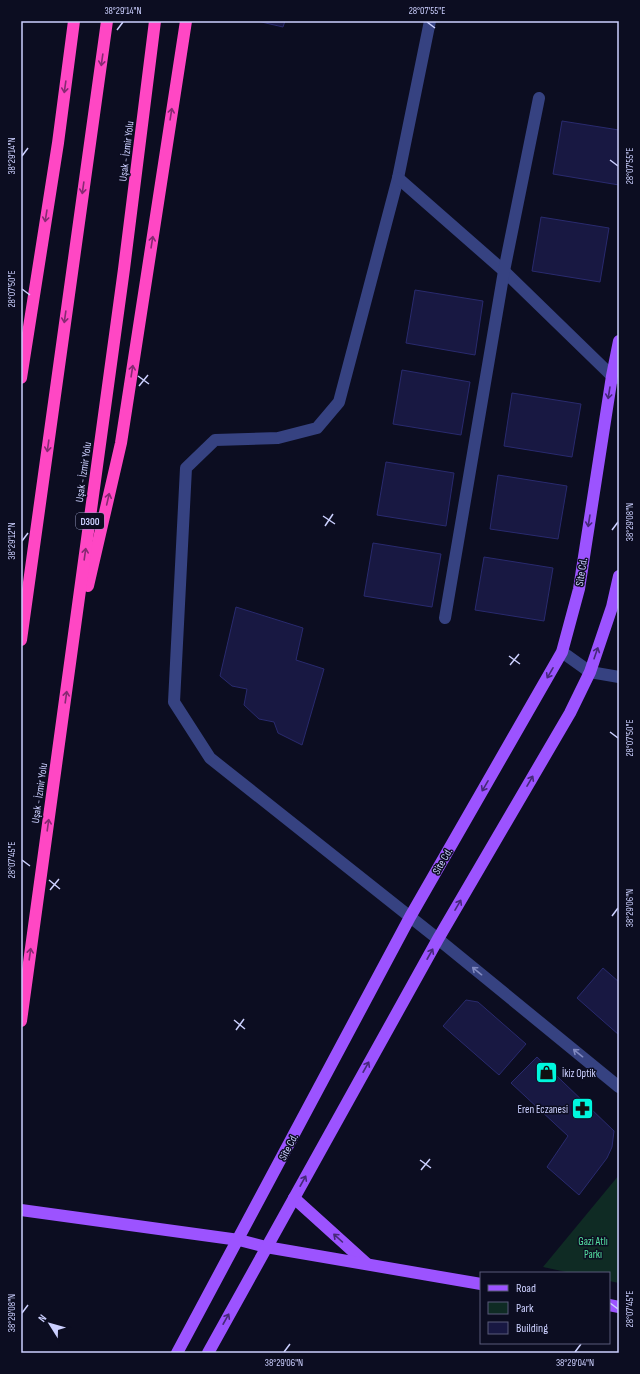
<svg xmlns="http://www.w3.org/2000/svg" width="640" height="1374" font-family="'Sofia Sans Condensed',sans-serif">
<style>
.green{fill:#0f2b24}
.building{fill:#181842;stroke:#292a6e}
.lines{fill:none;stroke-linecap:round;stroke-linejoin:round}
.minor{stroke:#364281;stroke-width:12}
.major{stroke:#9c53ff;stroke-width:12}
.highway{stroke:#ff47c4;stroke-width:12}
.oneway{stroke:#862a72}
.oneway2{stroke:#46297a}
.oneway3{stroke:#8189c0}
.ticks{fill:none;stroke:#ccd0ff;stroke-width:1.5}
.labels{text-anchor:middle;stroke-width:3;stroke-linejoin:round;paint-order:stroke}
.shield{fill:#0c0d21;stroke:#9296bc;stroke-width:1}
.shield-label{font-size:10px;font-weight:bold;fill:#ccd0ff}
.street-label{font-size:11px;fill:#ccd0ff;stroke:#0c0d21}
.poi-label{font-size:11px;fill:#ccd0ff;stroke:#0c0d21;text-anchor:start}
.park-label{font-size:11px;fill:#55e1a2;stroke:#0c0d21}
.neatline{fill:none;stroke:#ccd0ff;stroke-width:1.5}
.ticks-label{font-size:10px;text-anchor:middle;fill:#ccd0ff}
</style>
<rect width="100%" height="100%" fill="#0c0d21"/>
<polygon class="green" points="619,1175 619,1283 609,1281 609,1273 571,1273 543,1267"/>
<g class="building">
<polygon points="257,21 285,21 283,27"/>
<polygon points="562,121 619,130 619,185 553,174"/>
<polygon points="541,217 609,228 600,282 532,271"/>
<polygon points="415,290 483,301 475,355 406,343"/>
<polygon points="402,370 470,382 461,435 393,424"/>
<polygon points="512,393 581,404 572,457 504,446"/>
<polygon points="386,462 454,473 446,526 377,515"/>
<polygon points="498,475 567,486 558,539 490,529"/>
<polygon points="373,543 441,554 432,607 364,596"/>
<polygon points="484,557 553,568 544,621 475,610"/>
<polygon points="236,607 303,628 296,660 324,669 302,745 278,733 274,722 259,719 244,705 247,689 232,686 220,676"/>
<polygon points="603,968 619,982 619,1035 577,998"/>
<polygon points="466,1000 478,1002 526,1044 499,1075 443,1026"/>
<polygon points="537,1057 614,1131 612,1147 607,1158 579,1195 547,1167 568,1136 511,1083"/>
</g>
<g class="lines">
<g class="minor">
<polyline points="430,21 398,178 339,402 317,428 278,438 215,440 186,468 174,702 210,758 438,939 619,1087"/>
<polyline points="398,178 504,271 612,376 619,378"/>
<polyline points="445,618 504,271 539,98"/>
<polyline points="562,652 590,672 619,677"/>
</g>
<g class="major">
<polyline points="294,1198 367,1264"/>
<polyline points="21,1210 239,1240 266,1247 481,1284"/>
<polyline points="609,1305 619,1307"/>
<polyline points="177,1353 410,917 562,652 579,589 612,376 619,341"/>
<polyline points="208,1353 438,939 570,713 590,672 612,607 619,576"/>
</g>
<g class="highway">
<polyline points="21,378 58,143 74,21"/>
<polyline points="88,586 121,443 186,21"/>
<polyline points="21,640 107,21"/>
<polyline points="21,1021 124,269 155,21"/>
</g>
</g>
<defs><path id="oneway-shaft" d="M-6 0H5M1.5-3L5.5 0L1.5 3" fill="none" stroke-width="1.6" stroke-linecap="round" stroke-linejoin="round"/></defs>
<g class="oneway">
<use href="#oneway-shaft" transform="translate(102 60) rotate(98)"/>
<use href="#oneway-shaft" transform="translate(65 87) rotate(98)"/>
<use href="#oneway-shaft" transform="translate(171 114) rotate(-81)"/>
<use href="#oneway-shaft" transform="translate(83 188) rotate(98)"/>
<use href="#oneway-shaft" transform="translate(46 216) rotate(99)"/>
<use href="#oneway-shaft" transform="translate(152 242) rotate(-81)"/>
<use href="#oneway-shaft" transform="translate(65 317) rotate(98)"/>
<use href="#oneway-shaft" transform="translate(132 371) rotate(-81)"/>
<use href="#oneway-shaft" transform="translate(48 446) rotate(98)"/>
<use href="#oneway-shaft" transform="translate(108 499) rotate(-77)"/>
<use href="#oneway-shaft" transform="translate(85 554) rotate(-82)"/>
<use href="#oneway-shaft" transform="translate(66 697) rotate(-82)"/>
<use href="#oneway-shaft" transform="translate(48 825) rotate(-82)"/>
<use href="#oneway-shaft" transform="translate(30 954) rotate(-82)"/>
</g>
<g class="oneway2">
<use href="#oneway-shaft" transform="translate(609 393) rotate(99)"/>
<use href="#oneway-shaft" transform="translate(589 521) rotate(99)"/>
<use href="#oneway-shaft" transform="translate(596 653) rotate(-71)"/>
<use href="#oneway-shaft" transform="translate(550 673) rotate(120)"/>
<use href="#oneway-shaft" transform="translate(530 781) rotate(-60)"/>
<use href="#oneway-shaft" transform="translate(485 786) rotate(120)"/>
<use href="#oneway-shaft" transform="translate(458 905) rotate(-60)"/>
<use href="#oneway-shaft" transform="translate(430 954) rotate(-61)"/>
<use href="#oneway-shaft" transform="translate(366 1067) rotate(-61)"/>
<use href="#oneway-shaft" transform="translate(303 1181) rotate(-61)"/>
<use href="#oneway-shaft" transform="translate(338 1238) rotate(-138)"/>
<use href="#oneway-shaft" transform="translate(226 1319) rotate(-61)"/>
</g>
<g class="oneway3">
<use href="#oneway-shaft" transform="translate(477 971) rotate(-141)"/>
<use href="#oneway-shaft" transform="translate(578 1053) rotate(-141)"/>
</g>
<path class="ticks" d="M427 22 435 28M117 30 123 22M22 156 28 148M610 160 618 166M22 289 30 295M138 376 149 384M139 386 148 375M323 516 335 524M325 526 333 514M612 530 618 522M22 541 28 533M509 656 520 664M510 665 519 654M610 732 618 738M22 860 30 866M49 880 60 889M50 890 59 879M612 916 618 908M234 1020 245 1029M236 1030 244 1019M420 1160 431 1168M421 1170 430 1159M610 1303 618 1309M22 1313 28 1305M284 1352 290 1344M575 1352 581 1344"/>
<defs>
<symbol id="shop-square" viewBox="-11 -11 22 22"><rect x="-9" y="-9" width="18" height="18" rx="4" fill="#00f7de" stroke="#0c0d21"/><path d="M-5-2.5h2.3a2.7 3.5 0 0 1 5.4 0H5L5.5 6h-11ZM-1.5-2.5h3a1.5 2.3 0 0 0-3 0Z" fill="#111"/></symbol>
<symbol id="pharmacy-square" viewBox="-11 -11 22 22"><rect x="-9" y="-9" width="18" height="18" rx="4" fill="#00f7de" stroke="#0c0d21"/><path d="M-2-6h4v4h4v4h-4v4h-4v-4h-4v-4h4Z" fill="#111"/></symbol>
</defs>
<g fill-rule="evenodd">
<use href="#shop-square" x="534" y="1060" width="25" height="25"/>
<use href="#pharmacy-square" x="570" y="1096" width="25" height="25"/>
</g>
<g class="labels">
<rect class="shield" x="76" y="513" width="28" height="16" rx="3"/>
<g class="shield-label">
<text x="90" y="525">D300</text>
</g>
<g class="street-label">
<text transform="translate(126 151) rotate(-83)" y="4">Uşak - İzmir Yolu</text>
<text transform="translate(83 472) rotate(-82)" y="4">Uşak - İzmir Yolu</text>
<text transform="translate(581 572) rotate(-81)" y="4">Site Cd.</text>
<text transform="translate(39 793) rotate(-82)" y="4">Uşak - İzmir Yolu</text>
<text transform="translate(442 861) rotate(-60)" y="4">Site Cd.</text>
<text transform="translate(288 1147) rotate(-62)" y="4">Site Cd.</text>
</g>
<g class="poi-label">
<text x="562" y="1077">İkiz Optik</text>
<text x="568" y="1113" text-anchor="end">Eren Eczanesi</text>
</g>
<g class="park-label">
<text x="593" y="1245">Gazi Atlı<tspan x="593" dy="13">Parkı</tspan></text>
</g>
</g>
<rect width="640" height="1374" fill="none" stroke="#0c0d21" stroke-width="44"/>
<rect x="480" y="1272" width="130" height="72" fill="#0c0d21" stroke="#595b7a"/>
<rect x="488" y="1285" width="20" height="6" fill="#9c53ff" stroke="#595b7a"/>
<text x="516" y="1292" font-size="12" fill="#ccd0ff">Road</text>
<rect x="488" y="1302" width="20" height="12" fill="#0f2b24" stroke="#595b7a"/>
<text x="516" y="1312" font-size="12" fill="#ccd0ff">Park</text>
<rect x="488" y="1322" width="20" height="12" fill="#181842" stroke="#595b7a"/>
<text x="516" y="1332" font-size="12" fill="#ccd0ff">Building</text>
<g transform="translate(50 1324) rotate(307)" stroke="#0c0d21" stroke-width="3" paint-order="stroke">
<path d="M0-3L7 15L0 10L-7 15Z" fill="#ccd0ff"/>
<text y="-6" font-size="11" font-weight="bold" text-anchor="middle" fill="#ccd0ff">N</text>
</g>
<rect x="22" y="22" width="596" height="1330" class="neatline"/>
<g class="ticks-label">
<text x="123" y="14">38°29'14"N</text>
<text x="427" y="14">28°07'55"E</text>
<text transform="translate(11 156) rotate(-90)" y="4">38°29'14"N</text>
<text transform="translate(629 166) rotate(-90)" y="4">28°07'55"E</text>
<text transform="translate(11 289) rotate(-90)" y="4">28°07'50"E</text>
<text transform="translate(629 522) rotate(-90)" y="4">38°29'08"N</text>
<text transform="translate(11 541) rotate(-90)" y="4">38°29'12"N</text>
<text transform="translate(629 738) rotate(-90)" y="4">28°07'50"E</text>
<text transform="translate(11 860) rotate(-90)" y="4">28°07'45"E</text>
<text transform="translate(629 908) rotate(-90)" y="4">38°29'06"N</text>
<text transform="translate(629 1309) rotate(-90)" y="4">28°07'45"E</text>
<text transform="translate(11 1313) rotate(-90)" y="4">38°29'08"N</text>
<text x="284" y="1366">38°29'06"N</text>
<text x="575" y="1366">38°29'04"N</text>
</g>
</svg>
